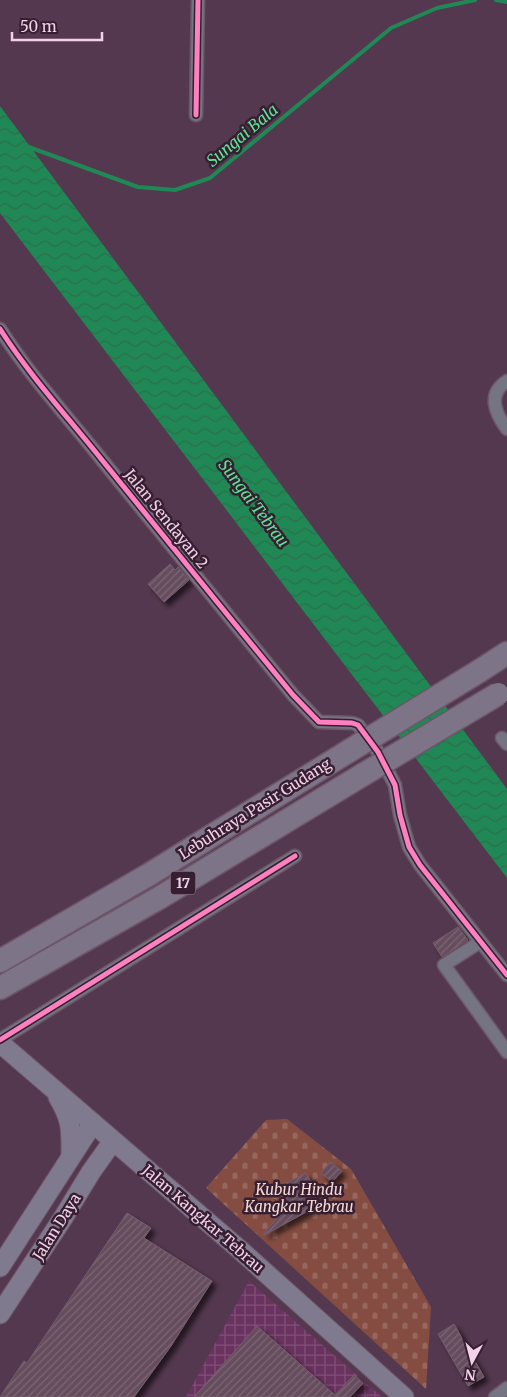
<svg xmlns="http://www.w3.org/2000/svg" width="507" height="1397" font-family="Merriweather,serif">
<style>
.industrial{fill:url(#industrial-grid)}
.cemetery{fill:url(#cemetery-stones)}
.water{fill:url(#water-waves)}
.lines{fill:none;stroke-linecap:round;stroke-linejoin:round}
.stream{stroke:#1f8854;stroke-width:4}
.building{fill:url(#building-hatch);stroke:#775d6d;filter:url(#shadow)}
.street-casing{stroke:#6e5669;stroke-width:15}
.primary-casing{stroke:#6e5669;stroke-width:21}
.highway-casing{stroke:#6e5669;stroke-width:25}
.street{stroke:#757482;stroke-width:12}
.primary{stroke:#807a8f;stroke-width:19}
.highway{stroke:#7e7487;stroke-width:22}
.highway-bridge-casing{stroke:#6e5669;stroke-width:25;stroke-linecap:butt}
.highway-bridge{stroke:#7e7487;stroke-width:22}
.cycleway-casing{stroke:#371f32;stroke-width:8}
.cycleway{stroke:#ff80c0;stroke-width:5}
.labels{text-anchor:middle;stroke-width:5;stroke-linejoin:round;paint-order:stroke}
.shield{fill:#371f32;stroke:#ba9cb2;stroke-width:1}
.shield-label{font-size:14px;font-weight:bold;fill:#f2d1e9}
.street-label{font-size:15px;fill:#f2d1e9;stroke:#371f32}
.park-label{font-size:15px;font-style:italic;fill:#f6d9d2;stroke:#371f32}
.water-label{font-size:16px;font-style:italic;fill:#5ce797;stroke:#371f32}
</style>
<defs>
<pattern id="industrial-grid" width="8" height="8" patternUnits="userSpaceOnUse" patternTransform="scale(1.25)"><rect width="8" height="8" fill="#6a335f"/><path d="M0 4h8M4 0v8" fill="none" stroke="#805076"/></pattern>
<pattern id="cemetery-stones" width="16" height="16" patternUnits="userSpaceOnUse" patternTransform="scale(1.25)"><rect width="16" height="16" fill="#854d42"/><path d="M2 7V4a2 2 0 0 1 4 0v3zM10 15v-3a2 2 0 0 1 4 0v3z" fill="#97665d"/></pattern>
<pattern id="water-waves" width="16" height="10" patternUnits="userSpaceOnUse" patternTransform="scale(1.25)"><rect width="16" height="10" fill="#1f8854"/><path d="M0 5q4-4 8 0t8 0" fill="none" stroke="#2e6e4f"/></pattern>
<pattern id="building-hatch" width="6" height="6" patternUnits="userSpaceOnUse" patternTransform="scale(1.25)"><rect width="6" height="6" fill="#664d5d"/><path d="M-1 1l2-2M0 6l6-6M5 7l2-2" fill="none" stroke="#7c6674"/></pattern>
<filter id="shadow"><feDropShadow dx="4.5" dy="4.5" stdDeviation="2.5" flood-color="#0009"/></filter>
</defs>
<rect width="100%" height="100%" fill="#54384f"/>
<polygon class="industrial" points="249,1281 382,1397 186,1397"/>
<polygon class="cemetery" points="287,1119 351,1169 431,1307 426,1389 206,1188 266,1120"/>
<polygon class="water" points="0,106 507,789 507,878 0,213"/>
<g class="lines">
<g class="stream">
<polyline points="496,0 507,2"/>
<polyline points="26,146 138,187 175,190 210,178 391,28 437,8 475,0"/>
</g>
</g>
<g class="building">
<polygon points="170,564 175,570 178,567 189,580 164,602 148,584"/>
<polygon points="458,927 468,940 442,957 433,943"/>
<polygon points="330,1162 342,1171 332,1182 321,1173"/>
<polygon points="306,1173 318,1196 315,1198 319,1205 264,1235 264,1233 279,1216 274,1211 285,1198 282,1193 286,1191 283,1185"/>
<polygon points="127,1213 151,1228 144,1238 212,1281 171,1346 134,1397 0,1397 24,1361 27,1363"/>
<polygon points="454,1324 484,1377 468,1386 438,1334"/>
<polygon points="257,1326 335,1395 354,1375 363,1383 350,1397 194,1397"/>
</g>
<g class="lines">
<defs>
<g id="street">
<polyline points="196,115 198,0"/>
<path d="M0 329C30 376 67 416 102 460 166 539 229 617 293 695L319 722 352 723 358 725 378 752 395 785 400 815 409 847 420 865 507 975"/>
<path d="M507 381C487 394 495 413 507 429"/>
<polyline points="502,738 507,744"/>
<polyline points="480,942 444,965 507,1052"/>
<polyline points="0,1040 295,856"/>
<polyline points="495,1397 507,1388"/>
</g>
<g id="primary">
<polyline points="0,1043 239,1249 404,1397"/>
<path d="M58 1097C72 1120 71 1130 71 1155"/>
<polyline points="0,1267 93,1123"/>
<polyline points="0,1314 63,1218 91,1172 113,1141"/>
</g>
<g id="highway">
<polyline points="481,670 507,653"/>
<polyline points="0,961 150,874 349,751"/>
<polyline points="0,988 159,898 364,774"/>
</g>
</defs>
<use href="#street" class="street-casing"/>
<use href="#primary" class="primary-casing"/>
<use href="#highway" class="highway-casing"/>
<use href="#street" class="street"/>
<use href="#primary" class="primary"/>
<use href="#highway" class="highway"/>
<defs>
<g id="highway-bridge">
<polyline points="349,751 481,670"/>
<polyline points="364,774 498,694"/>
</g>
</defs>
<use href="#highway-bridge" class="highway-bridge-casing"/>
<use href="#highway-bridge" class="highway-bridge"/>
<defs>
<g id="cycleway">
<polyline points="196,115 198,0"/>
<path d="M0 329C30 376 67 416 102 460 166 539 229 617 293 695L319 722 352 723 358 725 378 752 395 785 400 815 409 847 420 865 507 975"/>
<polyline points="0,1040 295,856"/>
</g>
</defs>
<use href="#cycleway" class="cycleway-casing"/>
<use href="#cycleway" class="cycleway"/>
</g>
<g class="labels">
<rect class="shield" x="170.5" y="871.5" width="25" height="23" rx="4"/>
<g class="shield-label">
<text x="183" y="888">17</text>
</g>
<g class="street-label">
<text transform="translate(166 519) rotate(51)" y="5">Jalan Sendayan 2</text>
<text transform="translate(255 809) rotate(-32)" y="5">Lebuhraya Pasir Gudang</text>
<text transform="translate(203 1219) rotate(41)" y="5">Jalan Kangkar Tebrau</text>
<text transform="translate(57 1227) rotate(-58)" y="5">Jalan Daya</text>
</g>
<g class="park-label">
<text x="299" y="1195">Kubur Hindu<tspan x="299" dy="17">Kangkar Tebrau</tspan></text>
</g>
<g class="water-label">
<text transform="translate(242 135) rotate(-40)" y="6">Sungai Bala</text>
<text transform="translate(254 503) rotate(53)" y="6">Sungai Tebrau</text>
</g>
</g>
<g transform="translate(472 1362) rotate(187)" stroke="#371f32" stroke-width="4" paint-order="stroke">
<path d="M0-4L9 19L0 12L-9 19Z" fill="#f2d1e9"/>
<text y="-8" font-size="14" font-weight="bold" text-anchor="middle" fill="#f2d1e9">N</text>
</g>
<path d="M12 32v8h90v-8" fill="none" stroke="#f2d1e9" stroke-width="2.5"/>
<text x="20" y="32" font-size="15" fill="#f2d1e9" stroke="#371f32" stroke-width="4" paint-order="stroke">50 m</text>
</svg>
